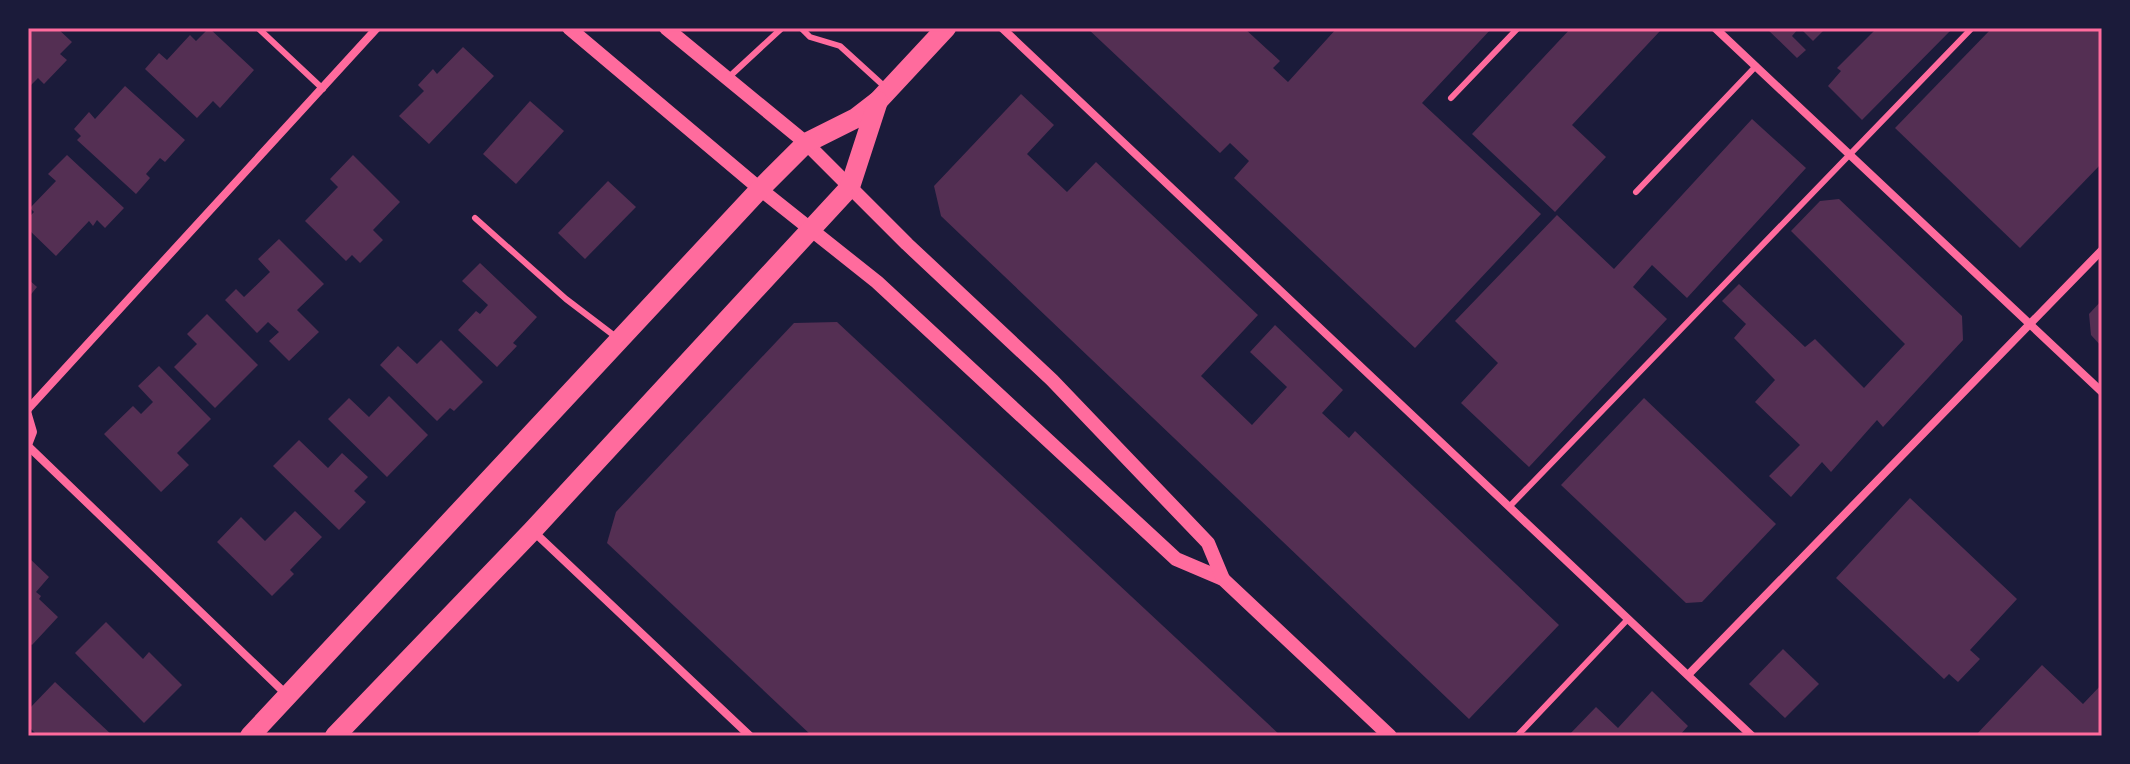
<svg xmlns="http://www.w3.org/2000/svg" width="2130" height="764" font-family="Literata,serif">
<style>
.building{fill:#542f53}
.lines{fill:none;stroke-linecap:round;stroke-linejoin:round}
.service{stroke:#ff6b9d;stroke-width:6}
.minor{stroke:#ff6b9d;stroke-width:8}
.tertiary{stroke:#ff6b9d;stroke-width:14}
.primary{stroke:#ff6b9d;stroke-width:20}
.neatline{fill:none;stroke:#ff6b9d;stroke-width:3}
</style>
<rect width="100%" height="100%" fill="#1b1b3a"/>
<g class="building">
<polygon points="28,28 57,28 72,42 60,54 67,60 44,84 38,78 31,85 28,82"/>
<polygon points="209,28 254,70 220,108 213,101 197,118 145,69 159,53 167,60 190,35 196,41"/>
<polygon points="1087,28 1244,28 1280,61 1273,68 1288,82 1337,28 1492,28 1422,103 1541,214 1415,348 1234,178 1249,161 1230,143 1220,153"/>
<polygon points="1571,28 1657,28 1660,31 1572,125 1606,157 1555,212 1472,134"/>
<polygon points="1766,28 1799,28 1792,36 1806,50 1797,58"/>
<polygon points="1800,28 1826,28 1813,41"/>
<polygon points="1877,28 1953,28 1862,120 1828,86 1841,71 1837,68"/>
<polygon points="1992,28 2102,28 2102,163 2020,248 1895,128"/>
<polygon points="463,47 494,76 429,144 399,116 424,91 418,85 433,69 437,74"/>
<polygon points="125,86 185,140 165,162 160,158 146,174 150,178 136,194 77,140 81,136 74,129 89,112 95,119"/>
<polygon points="1021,94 1054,125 1027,154 1067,192 1096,162 1258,315 1201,376 1252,425 1287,387 1250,352 1275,325 1343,390 1322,413 1349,438 1355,431 1559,625 1469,719 941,216 934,186"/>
<polygon points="530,101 564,131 516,184 483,154"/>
<polygon points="1752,119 1806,168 1687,298 1652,265 1633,287 1667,319 1529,467 1461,403 1498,363 1455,321 1557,215 1614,269"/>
<polygon points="67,155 124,208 105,228 97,220 93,226 89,221 56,256 28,229 28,218 34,212 30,208 56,181 48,174"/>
<polygon points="353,155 400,202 373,230 383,240 360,263 352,255 346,261 305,221 338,187 330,179"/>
<polygon points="608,181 636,207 585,259 558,233"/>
<polygon points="1839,199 1962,316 1963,340 1883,427 1877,420 1831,472 1822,462 1791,497 1769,476 1800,445 1755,402 1775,380 1734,338 1746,324 1722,301 1739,284 1805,347 1815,339 1864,388 1905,344 1791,231 1820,201"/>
<polygon points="279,239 324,284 297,310 319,332 289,361 269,341 279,332 268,322 257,333 225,300 236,289 244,297 270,272 258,259"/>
<polygon points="480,263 537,317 513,343 517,346 497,367 458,330 476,311 480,314 488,305 462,281"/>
<polygon points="28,279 37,287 28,298"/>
<polygon points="2102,300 2102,347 2091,335 2089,314"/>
<polygon points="207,314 258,365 215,408 174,367 197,344 187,334"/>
<polygon points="837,322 1281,736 812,736 607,543 616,512 794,323"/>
<polygon points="441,340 483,382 454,411 450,408 437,421 380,365 398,346 417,364"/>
<polygon points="159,366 211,419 177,453 189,465 161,492 104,434 133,406 141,414 153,402 138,386"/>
<polygon points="389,396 428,435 387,477 328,419 349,398 369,417"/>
<polygon points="1644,398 1776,524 1702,602 1686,603 1561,485"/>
<polygon points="299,440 328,468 342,453 368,477 354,491 366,502 339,530 273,466"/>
<polygon points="1910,498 2017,599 1970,650 1980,659 1958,682 1949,674 1944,679 1836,578"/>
<polygon points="295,511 322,537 290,570 294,574 272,596 217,542 241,517 265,541"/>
<polygon points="28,557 49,577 36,592 41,596 39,599 58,617 32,645 28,642"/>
<polygon points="106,622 143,659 149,652 182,685 144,723 75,653"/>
<polygon points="1783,649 1819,684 1785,718 1749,684"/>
<polygon points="2042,665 2083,704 2102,684 2102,736 1975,736"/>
<polygon points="55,682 113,736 38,736 28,726 28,710"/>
<polygon points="1652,691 1688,726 1679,736 1568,736 1596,707 1618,728"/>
</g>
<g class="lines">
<g class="service">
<polyline points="258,28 323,89"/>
<polyline points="801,28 810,37 840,46 885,87"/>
<polyline points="729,77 782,28"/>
<polyline points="1451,98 1518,28"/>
<polyline points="1636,192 1756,66"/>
<polyline points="475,218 566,299 616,337"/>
<polyline points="1509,507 1972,28"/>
<polyline points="1517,736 1628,619"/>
</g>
<g class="minor">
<polyline points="1002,28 1752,736"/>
<polyline points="1715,28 2102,392"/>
<polyline points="28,409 377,28"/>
<polyline points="28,415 33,432 28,445"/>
<polyline points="28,446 287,695"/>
<polyline points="533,531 750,736"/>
<polyline points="1688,675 2102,250"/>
</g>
<g class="tertiary">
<polyline points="569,28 760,189 877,282 1176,559 1223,579 1390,736"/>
<polyline points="666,28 806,143 907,244 1052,380 1208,543 1223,579"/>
</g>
<g class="primary">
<polyline points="250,736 760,189 806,143 856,118 878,101 946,28"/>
<polyline points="335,736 532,531 850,187 878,101"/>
</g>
</g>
<rect width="2130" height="764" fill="none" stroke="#1b1b3a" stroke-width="60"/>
<rect x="30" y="30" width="2070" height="704" class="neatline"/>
</svg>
